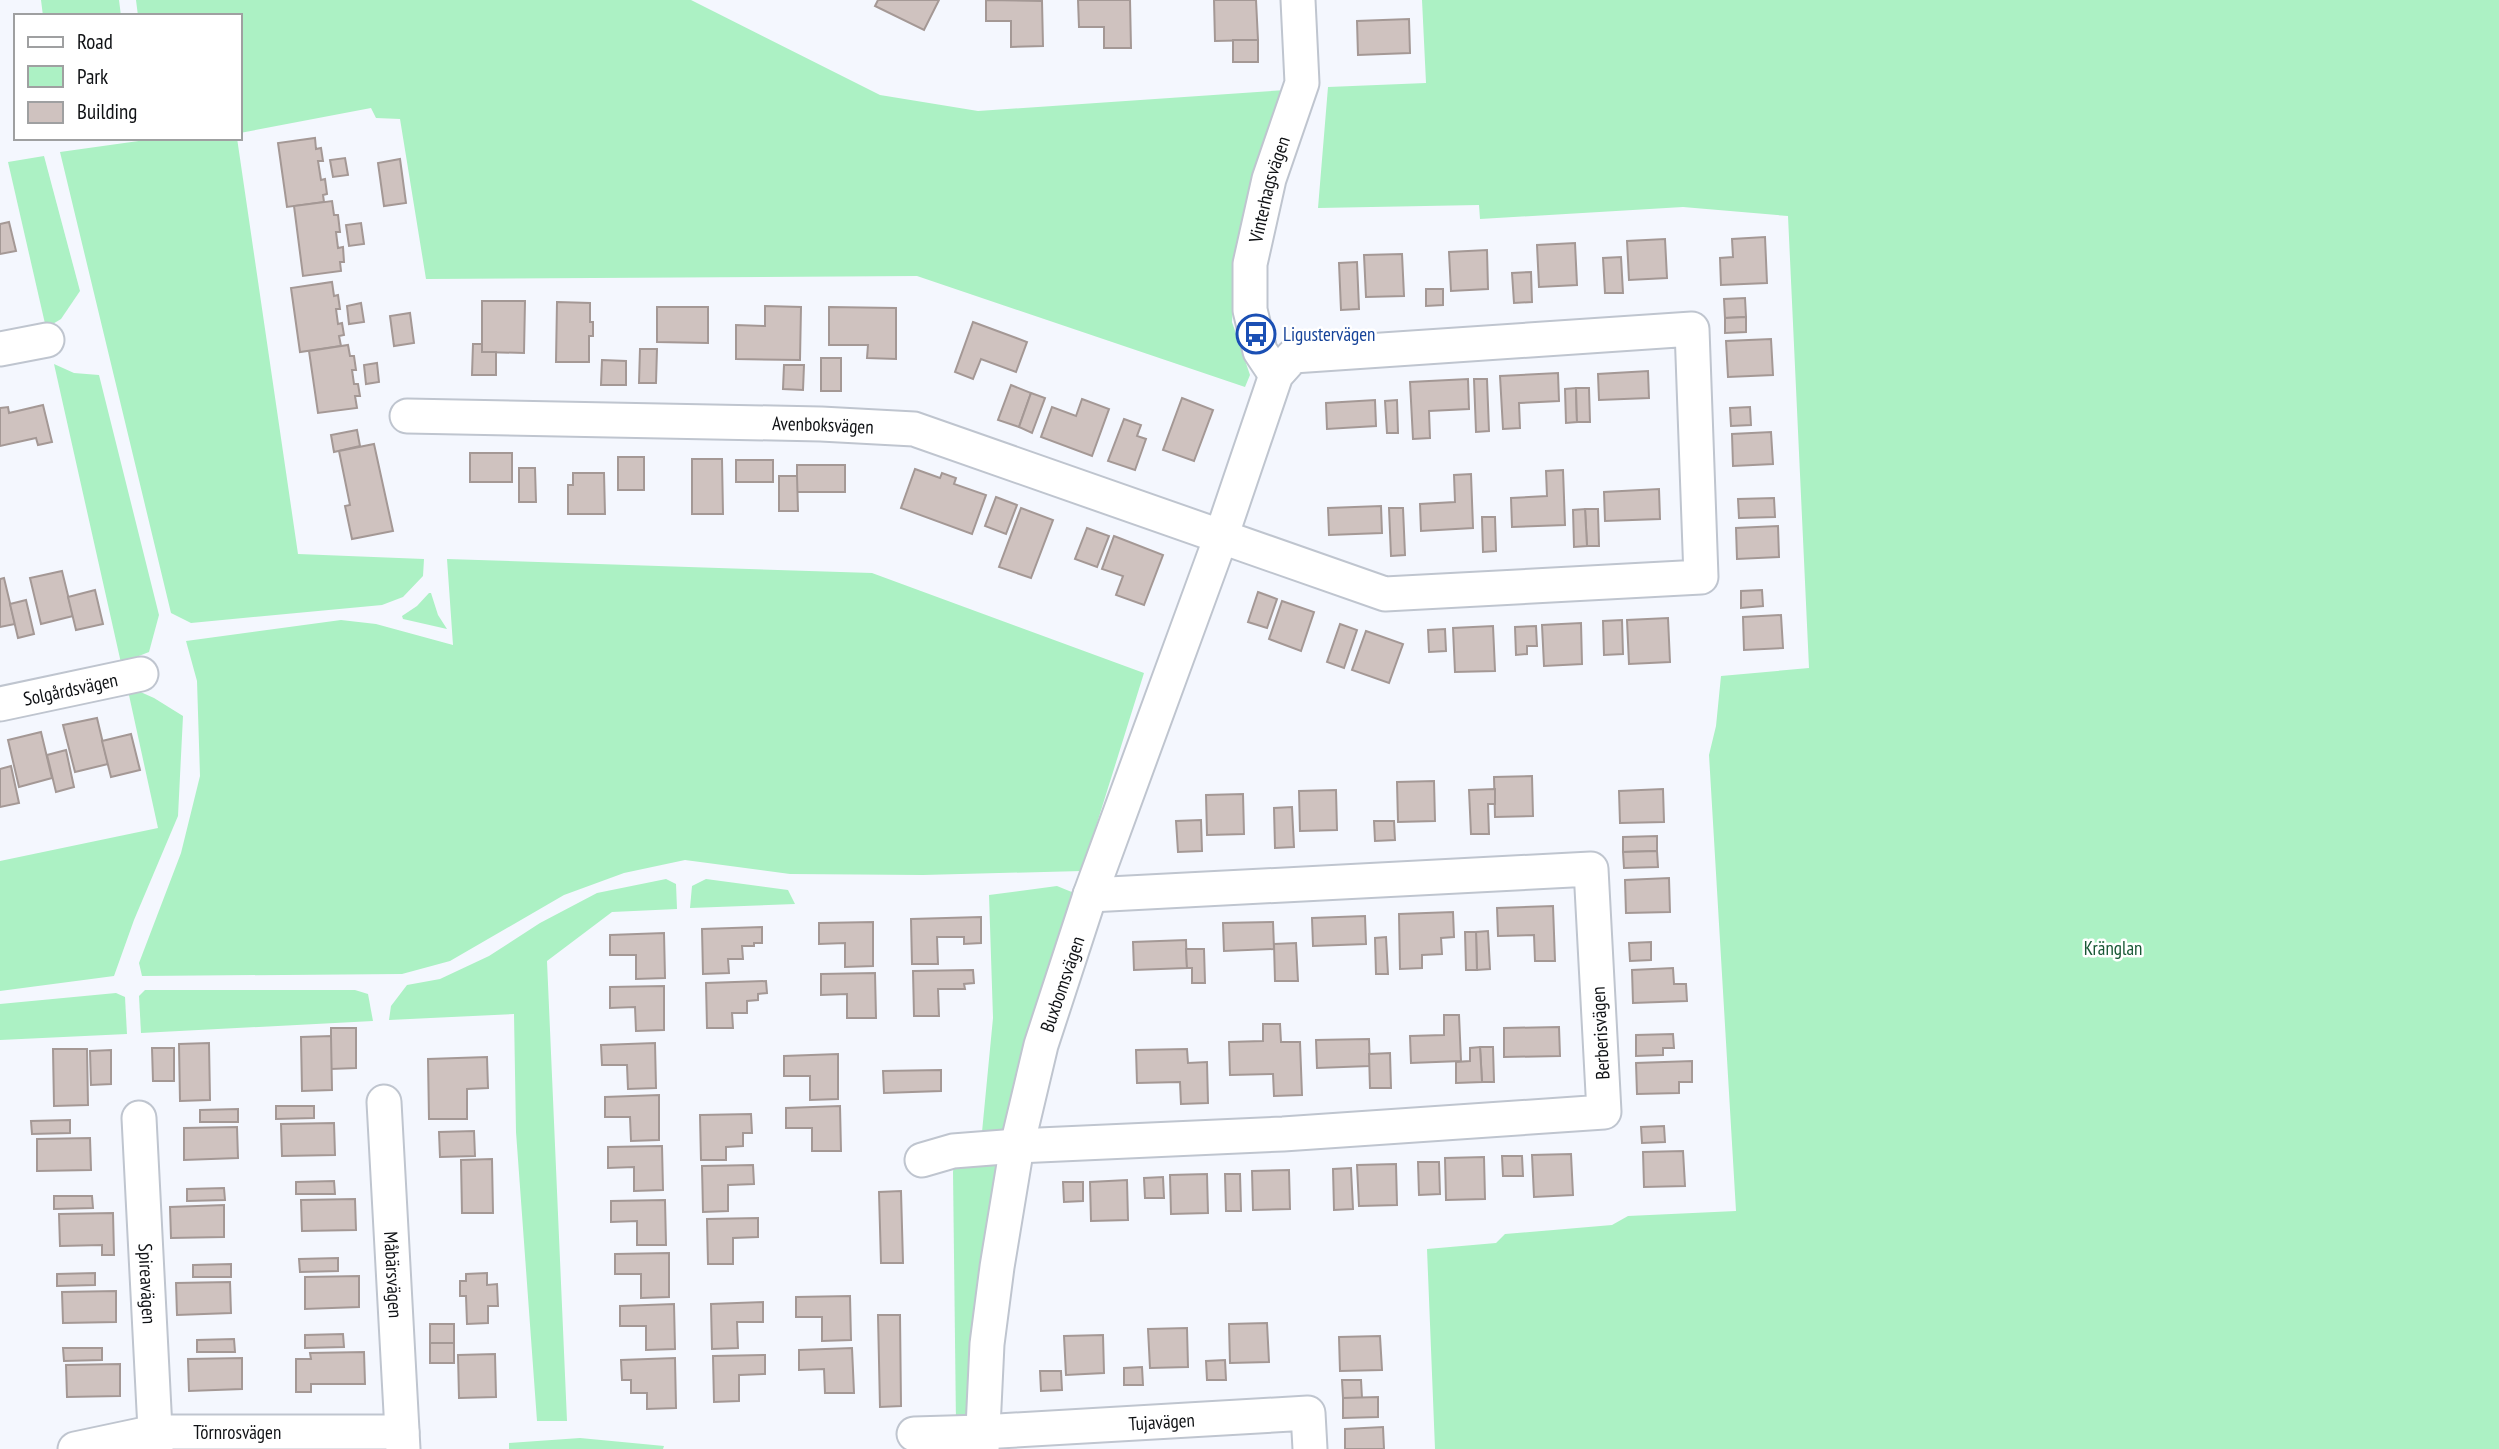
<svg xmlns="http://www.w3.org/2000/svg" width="2499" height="1449" font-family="'PT Sans Narrow',sans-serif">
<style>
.green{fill:#acf1c4}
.building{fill:#cfc2bf;stroke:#a49895;stroke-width:2}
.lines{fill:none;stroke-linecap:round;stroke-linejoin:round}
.minor-casing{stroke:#bfc5cf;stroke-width:37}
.minor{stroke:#fff;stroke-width:33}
.labels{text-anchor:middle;stroke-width:5;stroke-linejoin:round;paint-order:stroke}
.street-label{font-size:19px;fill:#101215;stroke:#fff}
.transit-label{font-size:19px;fill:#164399;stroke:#fff;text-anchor:start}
.park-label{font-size:19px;fill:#185735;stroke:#fff}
</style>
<rect width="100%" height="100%" fill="#f4f7fe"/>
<g class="green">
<polygon points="41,0 119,0 121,16 43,16"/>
<polygon points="136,0 691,0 880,95 978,111 1286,90 1235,273 1232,322 1250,375 1245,387 917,276 426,279 400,119 376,118 371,108 240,133 240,16 138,16"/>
<polygon points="1422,0 2499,0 2499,1449 1435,1449 1427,1249 1496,1243 1505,1234 1612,1225 1628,1216 1736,1211 1709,755 1716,726 1721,676 1809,668 1788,216 1683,207 1480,219 1479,205 1318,208 1328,87 1426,83"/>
<polygon points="160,138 237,138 298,554 424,559 423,576 403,597 382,605 191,623 171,613 60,152"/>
<polygon points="44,156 80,291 61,319 46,328 8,162"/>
<polygon points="54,364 74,373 99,375 159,615 149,652 121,663"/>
<polygon points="447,559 872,573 1144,673 1082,871 923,875 790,874 685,860 624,873 564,895 450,961 402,974 142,976 139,963 181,853 200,776 197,681 186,641 341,620 376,624 453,645"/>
<polygon points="429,593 431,593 438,615 447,629 403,619 402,616 417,606"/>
<polygon points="127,686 154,698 183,716 178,816 134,920 114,976 0,991 0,861 158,828"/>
<polygon points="666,879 676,884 677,909 612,912 547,961 567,1421 537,1421 516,1132 514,1014 389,1020 391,1006 407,985 440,979 489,956 540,923 597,893"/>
<polygon points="706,879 788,890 795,904 690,908 692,886"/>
<polygon points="1057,886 1079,895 1005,1137 982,1132 993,1018 989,895"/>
<polygon points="145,990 355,990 368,994 373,1021 141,1033 139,996"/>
<polygon points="116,993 125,997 127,1034 0,1040 0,1004"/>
<polygon points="990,1161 1000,1166 969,1424 956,1424 953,1172 954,1163"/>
<polygon points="580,1438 664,1446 663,1449 509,1449 509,1443"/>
</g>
<g class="building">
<polygon points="878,0 939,0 924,30 875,6"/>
<polygon points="986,0 1042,1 1043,46 1011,47 1011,21 986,21"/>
<polygon points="1078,0 1130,0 1131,48 1104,48 1104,27 1079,27"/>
<polygon points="1214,0 1256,0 1258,40 1215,41"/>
<polygon points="1409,19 1410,53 1358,55 1357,21"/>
<rect x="1233" y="40" width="25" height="22"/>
<polygon points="315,138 316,149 321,148 323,161 318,161 321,180 325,179 327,194 323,195 324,202 287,207 278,143"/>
<polygon points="345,158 348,175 333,177 330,160"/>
<polygon points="400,159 406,203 384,206 378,163"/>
<polygon points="332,201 334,215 338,215 340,232 336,232 338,248 343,247 344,262 340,262 341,271 303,276 294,206"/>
<polygon points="9,222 16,251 0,254 0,224"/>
<polygon points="361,223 364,244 349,246 346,225"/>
<polygon points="1765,237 1767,283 1721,285 1720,258 1733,257 1732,239"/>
<polygon points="1665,239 1667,278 1629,280 1627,241"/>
<polygon points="1575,243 1577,285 1539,287 1537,245"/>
<polygon points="1487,250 1488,289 1451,291 1449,252"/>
<polygon points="1402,254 1404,296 1366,297 1364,255"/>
<polygon points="1621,257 1623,293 1605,293 1603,258"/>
<polygon points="1357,262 1359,309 1341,310 1339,263"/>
<polygon points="1531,272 1532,302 1514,303 1512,273"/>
<polygon points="332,282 334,296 338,295 340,309 336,309 338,324 342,323 344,335 339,336 341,346 300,352 291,288"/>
<polygon points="1426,289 1443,289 1443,305 1426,306"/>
<polygon points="1745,298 1746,317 1725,318 1724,299"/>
<polygon points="482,301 525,301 524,353 482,352"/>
<polygon points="557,302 590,303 590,322 593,322 593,336 589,336 589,362 556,362"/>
<polygon points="361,303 364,322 349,324 347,306"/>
<polygon points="765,306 801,307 800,360 736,359 736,325 765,326"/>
<polygon points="657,307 708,307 708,343 657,342"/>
<polygon points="829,307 896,308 896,359 867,358 868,345 829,345"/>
<polygon points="410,313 414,343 394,346 390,316"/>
<polygon points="1746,317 1746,332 1725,333 1725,318"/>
<polygon points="973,322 1027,342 1016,372 981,359 973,379 955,372"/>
<polygon points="1771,339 1773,375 1728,377 1726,341"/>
<polygon points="473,344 482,344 482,352 496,352 496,375 472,375"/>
<polygon points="348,345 350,356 354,356 356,370 352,370 354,384 358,384 360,396 355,396 357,408 318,413 309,351"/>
<polygon points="640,349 657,349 656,383 639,383"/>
<rect x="821" y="358" width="20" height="33"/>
<polygon points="602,360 626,361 626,385 601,385"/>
<polygon points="377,363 379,382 366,384 364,365"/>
<polygon points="784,365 804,365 803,390 783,389"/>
<polygon points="1648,371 1649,398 1599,400 1598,374"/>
<polygon points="1558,373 1559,401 1519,403 1520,428 1503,429 1500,376"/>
<polygon points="1468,379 1469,409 1429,411 1430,438 1413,439 1410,382"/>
<polygon points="1474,379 1487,379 1489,431 1476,432"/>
<polygon points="1011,385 1031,393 1019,427 998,420"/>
<polygon points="1576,388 1577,422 1566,423 1565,389"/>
<polygon points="1576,388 1589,388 1590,422 1577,422"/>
<polygon points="1031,393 1045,398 1032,433 1019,427"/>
<polygon points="1182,398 1213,410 1194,461 1163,450"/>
<polygon points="1082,399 1109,409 1092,456 1041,437 1052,407 1076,416"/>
<polygon points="1375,400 1376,426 1327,429 1326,403"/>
<polygon points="1397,400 1398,433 1387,433 1385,401"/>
<polygon points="43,405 52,442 38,445 36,438 0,446 0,408 8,407 9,413"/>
<polygon points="1750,407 1751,425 1731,426 1730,408"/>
<polygon points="1124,419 1141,425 1137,436 1146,439 1135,470 1108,461"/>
<polygon points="357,430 360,446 334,452 331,435"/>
<polygon points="1771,432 1773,464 1733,466 1732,434"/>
<polygon points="374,444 393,531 352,539 345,506 350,505 339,451"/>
<rect x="470" y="453" width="42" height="29"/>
<rect x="618" y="457" width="26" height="33"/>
<polygon points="692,459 722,459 723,514 692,514"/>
<rect x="736" y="460" width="37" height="22"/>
<rect x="797" y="465" width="48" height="27"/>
<polygon points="519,468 535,468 536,502 519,502"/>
<polygon points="915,469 940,478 942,473 956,478 954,484 986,495 972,534 901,508"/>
<polygon points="1563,470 1565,525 1512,527 1511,498 1547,496 1546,471"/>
<polygon points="573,473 604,473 605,514 568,514 568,485 573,485"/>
<polygon points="1471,474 1473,528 1421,531 1420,504 1455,502 1454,475"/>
<polygon points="779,476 797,476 798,511 779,511"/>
<polygon points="1659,489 1660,519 1605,521 1604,492"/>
<polygon points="996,497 1017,505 1006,534 985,526"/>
<polygon points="1774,498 1775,517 1739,518 1738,499"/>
<polygon points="1381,506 1382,533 1329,535 1328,508"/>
<polygon points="1021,508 1053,520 1031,578 999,567"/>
<polygon points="1389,508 1403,508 1405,555 1391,556"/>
<polygon points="1585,509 1598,509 1599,546 1587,546"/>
<polygon points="1585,509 1587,546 1574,547 1573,510"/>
<polygon points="1482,517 1495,517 1496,551 1483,552"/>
<polygon points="1778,526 1779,557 1737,559 1736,528"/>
<polygon points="1087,528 1109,536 1097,567 1075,559"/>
<polygon points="1114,536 1163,555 1144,605 1116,595 1123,576 1102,569"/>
<polygon points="62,571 73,616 41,624 30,578"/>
<polygon points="4,578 15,624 0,627 0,579"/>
<polygon points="95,590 103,624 76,630 68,597"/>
<polygon points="1762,590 1763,606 1741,608 1741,591"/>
<polygon points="1258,592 1277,599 1267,628 1248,622"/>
<polygon points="26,600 34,634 18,638 10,604"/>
<polygon points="1282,601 1314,612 1301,651 1269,639"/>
<polygon points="1781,615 1783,648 1744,650 1743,617"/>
<polygon points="1668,618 1670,662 1629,664 1627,620"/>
<polygon points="1622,620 1623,654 1604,655 1603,621"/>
<polygon points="1581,623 1582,664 1544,666 1542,625"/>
<polygon points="1340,624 1357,630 1344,668 1327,662"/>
<polygon points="1493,626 1495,671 1455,672 1453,628"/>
<polygon points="1536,626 1537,646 1527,646 1527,654 1516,655 1515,627"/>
<polygon points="1445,629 1446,651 1429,652 1428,630"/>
<polygon points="1366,631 1403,644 1389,683 1352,670"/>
<polygon points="97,718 108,764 75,772 63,725"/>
<polygon points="41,732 52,778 19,787 8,740"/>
<polygon points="131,734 140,770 111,777 102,741"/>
<polygon points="66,750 74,787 56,792 47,755"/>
<polygon points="11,766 19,803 0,807 0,769"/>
<polygon points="1532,776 1533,816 1495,817 1494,777"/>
<polygon points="1434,781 1435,821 1398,822 1397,782"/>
<polygon points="1495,789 1495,804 1488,804 1489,834 1471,834 1469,790"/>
<polygon points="1663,789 1664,822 1620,823 1619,791"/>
<polygon points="1336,790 1337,830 1300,831 1299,791"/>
<polygon points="1243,794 1244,834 1207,835 1206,795"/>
<polygon points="1292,807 1294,847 1275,848 1274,808"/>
<polygon points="1201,820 1202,851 1178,852 1176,821"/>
<polygon points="1374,821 1394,821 1395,840 1375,841"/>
<polygon points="1657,836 1657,851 1623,852 1623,837"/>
<polygon points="1657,851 1658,867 1624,868 1623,852"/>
<polygon points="1669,878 1670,912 1626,913 1625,880"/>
<polygon points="1553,906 1555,961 1535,961 1534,935 1498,936 1497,908"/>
<polygon points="1453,912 1454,937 1441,938 1442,954 1422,955 1422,968 1400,969 1399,914"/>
<polygon points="1365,916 1366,944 1313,946 1312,918"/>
<polygon points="981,917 981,943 964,944 964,937 937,937 938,964 912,964 911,919"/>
<polygon points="873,922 873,966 845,967 845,943 819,944 819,923"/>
<polygon points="1273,922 1274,949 1224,951 1223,923"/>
<polygon points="762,927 762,943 754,943 754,946 742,946 743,959 728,959 729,973 703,974 702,929"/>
<polygon points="1488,931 1490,969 1477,970 1476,932"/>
<polygon points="1465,932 1476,932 1477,970 1466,970"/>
<polygon points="664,933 665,978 636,979 636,955 610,955 610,935"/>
<polygon points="1386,937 1388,974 1376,974 1375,938"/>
<polygon points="1186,940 1187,968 1134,970 1133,942"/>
<polygon points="1651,942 1651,960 1630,961 1629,943"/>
<polygon points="1296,943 1298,981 1275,981 1274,944"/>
<polygon points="1186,949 1204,949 1205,983 1192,983 1192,968 1187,968"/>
<polygon points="1673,968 1674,984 1686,984 1687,1001 1633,1003 1632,970"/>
<polygon points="973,970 974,983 964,984 965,989 938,989 939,1016 914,1016 913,971"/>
<polygon points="875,973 876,1018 847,1018 847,994 821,995 821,974"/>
<polygon points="766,981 767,993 758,994 758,1000 747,1001 747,1013 732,1013 733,1028 707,1028 706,983"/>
<polygon points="664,986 664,1030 636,1031 635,1007 610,1008 610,987"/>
<polygon points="1444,1015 1459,1015 1461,1061 1411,1063 1410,1036 1444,1035"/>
<polygon points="1263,1024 1280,1024 1281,1042 1300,1042 1302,1095 1274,1096 1273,1074 1230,1075 1229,1042 1263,1041"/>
<polygon points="1559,1027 1560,1056 1504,1057 1504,1028"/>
<polygon points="331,1028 356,1028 356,1068 331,1069"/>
<polygon points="1673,1034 1674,1048 1663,1048 1663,1055 1636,1056 1636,1035"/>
<polygon points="331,1036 332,1090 302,1091 301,1037"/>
<polygon points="1369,1039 1370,1066 1317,1068 1316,1040"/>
<polygon points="209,1043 210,1100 180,1101 179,1044"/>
<polygon points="655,1043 656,1088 628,1089 627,1065 602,1065 601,1045"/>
<polygon points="1480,1047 1493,1047 1494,1082 1482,1082"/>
<polygon points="1480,1047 1482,1082 1456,1083 1456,1062 1470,1061 1470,1048"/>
<polygon points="152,1048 174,1048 174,1081 153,1081"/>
<polygon points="53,1049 87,1049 88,1105 54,1106"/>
<polygon points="1187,1049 1188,1063 1207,1062 1208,1103 1181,1104 1180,1082 1137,1083 1136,1050"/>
<polygon points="111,1050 111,1084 91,1085 90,1051"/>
<polygon points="1390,1053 1391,1088 1370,1088 1369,1054"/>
<polygon points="838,1054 838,1099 810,1100 810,1076 784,1076 784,1056"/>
<polygon points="487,1057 488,1088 467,1089 467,1119 429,1119 428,1059"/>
<polygon points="1692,1061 1692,1082 1679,1082 1679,1093 1637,1094 1636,1063"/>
<polygon points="941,1070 941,1091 884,1093 883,1071"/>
<polygon points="659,1095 659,1140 631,1141 630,1117 605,1117 605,1097"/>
<polygon points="276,1106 314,1106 314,1118 276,1119"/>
<polygon points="840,1106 841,1151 812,1151 812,1128 786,1128 786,1108"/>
<polygon points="238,1109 238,1122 200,1122 200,1110"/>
<polygon points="751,1114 752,1133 743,1133 743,1146 726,1147 726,1160 701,1160 700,1115"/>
<polygon points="70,1120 70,1133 32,1134 31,1121"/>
<polygon points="334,1123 335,1155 282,1156 281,1124"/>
<polygon points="1664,1126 1665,1142 1642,1143 1641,1127"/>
<polygon points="237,1127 238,1158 184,1160 184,1128"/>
<polygon points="474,1131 475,1156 440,1157 439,1132"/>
<polygon points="90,1138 91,1170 37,1171 37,1139"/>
<polygon points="662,1146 663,1190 634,1191 634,1167 608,1168 608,1147"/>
<polygon points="1683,1151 1685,1186 1644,1187 1643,1152"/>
<polygon points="1571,1154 1573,1195 1534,1197 1532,1155"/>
<polygon points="1502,1156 1522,1156 1523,1176 1503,1176"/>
<polygon points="1484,1157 1485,1199 1446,1200 1445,1158"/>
<polygon points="492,1159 493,1213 462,1213 461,1160"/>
<polygon points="1418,1162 1439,1162 1440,1194 1419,1195"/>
<polygon points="1396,1164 1397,1205 1359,1206 1357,1165"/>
<polygon points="753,1165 754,1184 728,1185 728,1211 703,1212 702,1166"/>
<polygon points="1351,1168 1353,1209 1334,1210 1333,1169"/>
<polygon points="1289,1170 1290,1209 1253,1210 1252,1171"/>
<polygon points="1207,1174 1208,1213 1171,1214 1170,1175"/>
<polygon points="1225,1174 1240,1174 1241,1211 1226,1211"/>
<polygon points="1163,1177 1164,1198 1145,1198 1144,1178"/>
<polygon points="1127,1180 1128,1220 1091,1221 1090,1182"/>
<polygon points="334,1181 335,1194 296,1194 296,1182"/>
<polygon points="1063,1182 1083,1182 1083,1201 1064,1202"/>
<polygon points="224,1188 225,1200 187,1201 187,1189"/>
<polygon points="901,1191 903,1263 881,1263 879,1192"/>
<polygon points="54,1196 92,1196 93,1208 54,1209"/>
<polygon points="355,1199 356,1230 302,1231 301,1200"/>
<polygon points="665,1200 666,1245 637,1245 637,1221 611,1222 611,1201"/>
<polygon points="224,1205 224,1237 171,1238 170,1207"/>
<polygon points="113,1213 114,1255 102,1255 102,1245 60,1246 59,1214"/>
<polygon points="758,1218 758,1237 733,1238 733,1264 708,1264 707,1219"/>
<polygon points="669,1253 669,1297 641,1298 641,1274 615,1274 615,1254"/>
<polygon points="338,1258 338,1271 300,1272 299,1259"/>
<polygon points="231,1264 231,1277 193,1277 193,1265"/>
<polygon points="95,1273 95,1285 57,1286 57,1274"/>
<polygon points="487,1273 487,1285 497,1284 498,1306 488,1306 488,1323 467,1324 466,1296 460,1296 460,1281 466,1281 466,1274"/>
<polygon points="359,1276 359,1307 305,1309 305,1277"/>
<polygon points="230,1282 231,1313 177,1315 176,1283"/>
<polygon points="116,1291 116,1322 63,1323 62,1292"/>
<polygon points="850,1296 851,1340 822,1341 822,1317 796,1317 796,1297"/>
<polygon points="763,1302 763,1322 737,1322 738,1348 712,1349 711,1304"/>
<polygon points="674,1304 675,1349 646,1350 646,1326 620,1326 620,1306"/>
<polygon points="878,1315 900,1315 901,1406 880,1407"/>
<polygon points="1267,1323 1269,1362 1230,1363 1229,1324"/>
<rect x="430" y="1324" width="24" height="19"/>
<polygon points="1187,1328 1188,1367 1150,1368 1148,1329"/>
<polygon points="343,1334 344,1347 305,1348 305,1335"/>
<polygon points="1103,1335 1104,1373 1066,1375 1064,1336"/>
<polygon points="1380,1336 1382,1370 1340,1371 1339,1337"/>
<polygon points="234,1339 235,1352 197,1352 197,1340"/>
<rect x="430" y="1343" width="24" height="20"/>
<polygon points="63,1348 102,1348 102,1360 64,1361"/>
<polygon points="852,1348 854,1393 825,1393 824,1369 799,1370 799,1350"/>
<polygon points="364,1352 365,1384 311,1384 311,1392 296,1392 296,1359 311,1359 310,1353"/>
<polygon points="495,1354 496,1397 459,1398 458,1355"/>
<polygon points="765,1355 765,1374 739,1375 739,1401 714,1402 713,1356"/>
<polygon points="242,1358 242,1389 189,1391 188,1359"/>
<polygon points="675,1358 676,1408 647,1409 647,1393 631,1393 631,1380 622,1380 621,1360"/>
<polygon points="1225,1360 1226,1380 1207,1380 1206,1361"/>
<polygon points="120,1364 120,1396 67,1397 66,1365"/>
<polygon points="1142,1367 1143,1385 1124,1385 1124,1368"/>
<polygon points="1040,1371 1061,1371 1062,1390 1041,1391"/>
<polygon points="1342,1380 1361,1380 1362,1398 1343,1398"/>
<polygon points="1378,1397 1378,1417 1343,1418 1343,1398"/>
<polygon points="1383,1427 1384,1449 1345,1449 1345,1429"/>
</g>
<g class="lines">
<defs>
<g id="minor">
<polyline points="0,349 47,340"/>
<path id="s1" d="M1276 375 1260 351 1250 310V264L1269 179 1302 83 1298 0"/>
<path id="s2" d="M407 416 821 424 914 429 1385 594 1701 577 1692 329 1293 356 1276 375 1221 537 1090 895 1041 1045 1017 1146 997 1267 987 1344 982 1449"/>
<path id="s3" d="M0 704 141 674"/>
<path id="s4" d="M384 1102 403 1449"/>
<path id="s5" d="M139 1118 156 1449"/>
<polyline points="922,1160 953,1151 1017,1146 1283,1134 1604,1112 1591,869 1090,895"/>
<path id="s6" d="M914 1434 982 1432 1308 1413 1310 1449"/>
<path id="s7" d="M75 1449 155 1432H402"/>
</g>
</defs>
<use href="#minor" class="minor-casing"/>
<use href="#minor" class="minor"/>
</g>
<defs>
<symbol id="bus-ring" viewBox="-11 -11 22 22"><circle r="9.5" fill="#fff" stroke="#1a4fb4" stroke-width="1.5"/><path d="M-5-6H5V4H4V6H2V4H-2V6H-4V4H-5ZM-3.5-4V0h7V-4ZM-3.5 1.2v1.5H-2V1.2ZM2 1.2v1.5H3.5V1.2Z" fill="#1a4fb4"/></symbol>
</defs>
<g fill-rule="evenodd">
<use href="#bus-ring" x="1234" y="312" width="44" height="44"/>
</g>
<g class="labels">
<g class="street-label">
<text dy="7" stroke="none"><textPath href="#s1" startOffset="194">Vinterhagsvägen</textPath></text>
<text dy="7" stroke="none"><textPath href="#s2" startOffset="416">Avenboksvägen</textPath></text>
<text dy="7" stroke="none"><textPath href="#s3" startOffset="72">Solgårdsvägen</textPath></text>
<text transform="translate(1062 984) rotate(-71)" y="7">Buxbomsvägen</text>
<text transform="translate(1600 1033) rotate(-93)" y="7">Berberisvägen</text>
<text dy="7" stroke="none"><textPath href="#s4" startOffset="173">Måbärsvägen</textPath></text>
<text dy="7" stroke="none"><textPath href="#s5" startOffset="166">Spireavägen</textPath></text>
<text dy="7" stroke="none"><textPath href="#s6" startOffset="248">Tujavägen</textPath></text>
<text dy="7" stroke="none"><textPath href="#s7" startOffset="164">Törnrosvägen</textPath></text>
</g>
<g class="transit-label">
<text x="1283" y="341">Ligustervägen</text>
</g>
<g class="park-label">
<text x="2113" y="955">Kränglan</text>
</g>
</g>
<rect x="14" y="14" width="228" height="126" fill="#ffffff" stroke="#9fa0a1" stroke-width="2"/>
<rect x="28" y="37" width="35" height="10" fill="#ffffff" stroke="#9fa0a1" stroke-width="2"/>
<text x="77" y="49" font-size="21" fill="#101215">Road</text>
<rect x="28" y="66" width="35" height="21" fill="#acf1c4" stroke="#9fa0a1" stroke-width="2"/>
<text x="77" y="84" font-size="21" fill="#101215">Park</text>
<rect x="28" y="102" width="35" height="21" fill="#cfc2bf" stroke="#9fa0a1" stroke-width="2"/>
<text x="77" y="119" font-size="21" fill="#101215">Building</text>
</svg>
